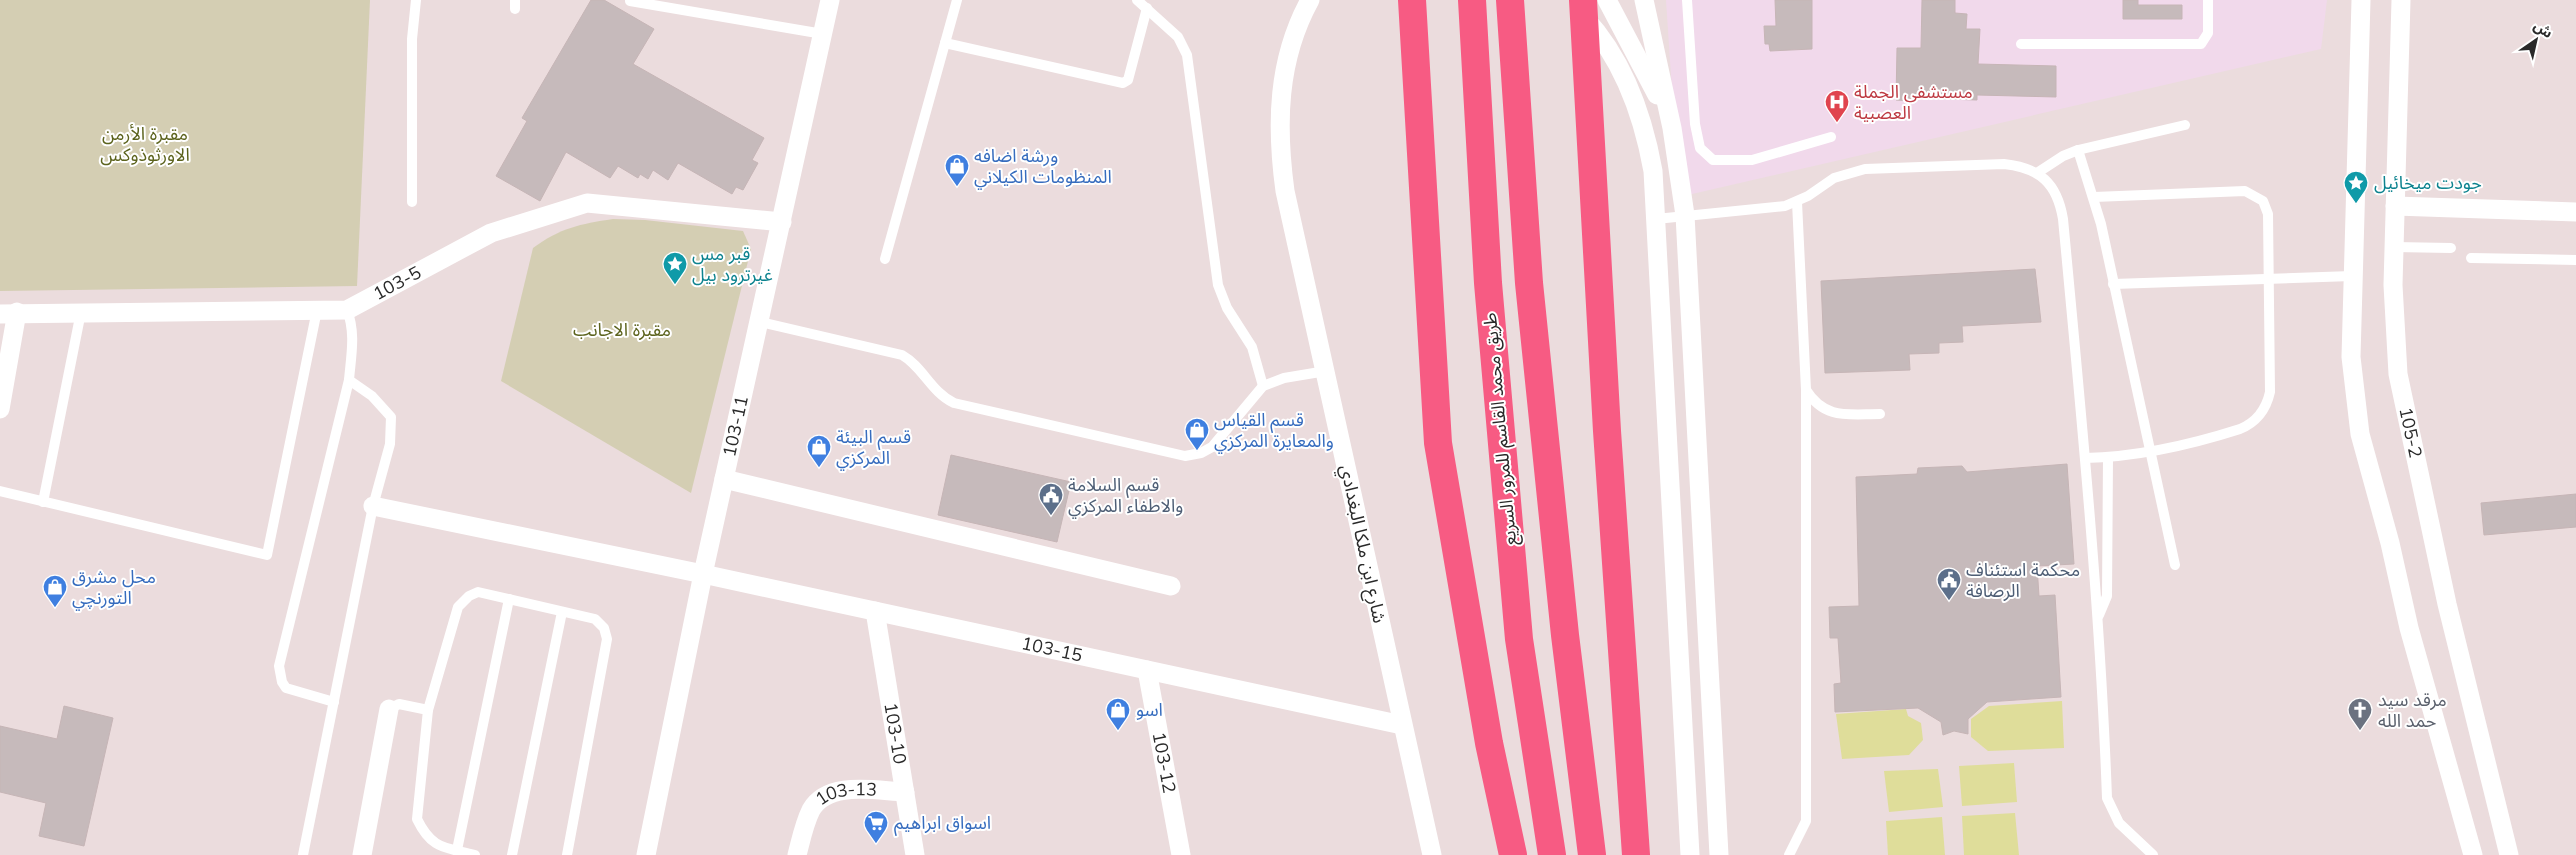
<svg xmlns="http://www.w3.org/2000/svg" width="2576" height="855" font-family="Mulish,'Noto Sans Arabic',sans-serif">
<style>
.medical{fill:#f1d9eb}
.green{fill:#dfdd9a}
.cemetery{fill:#d4ceb3}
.building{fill:#c6babb;stroke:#c6b5b6}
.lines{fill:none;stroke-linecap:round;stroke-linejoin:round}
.lane{stroke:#fff;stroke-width:10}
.street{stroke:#fff;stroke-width:19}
.highway{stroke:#f75b83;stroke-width:28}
.labels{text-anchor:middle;stroke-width:4;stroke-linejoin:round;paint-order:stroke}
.health-label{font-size:18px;fill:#be3a42;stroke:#fff;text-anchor:start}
.park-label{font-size:18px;fill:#5c631d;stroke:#fff}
.shop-label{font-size:18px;fill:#366cbe;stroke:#fff;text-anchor:start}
.culture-label{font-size:18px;fill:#0d838f;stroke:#fff;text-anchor:start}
.street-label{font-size:18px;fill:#292929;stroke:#fff}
.service-label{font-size:18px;fill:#4e5e75;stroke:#fff;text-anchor:start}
.worship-label{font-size:18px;fill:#5b616d;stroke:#fff;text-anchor:start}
</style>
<rect width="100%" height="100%" fill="#ebdcdd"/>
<polygon class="medical" points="1666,0 2327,0 2321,49 1679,197"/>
<g class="green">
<polygon points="2062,701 2064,748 1988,751 1971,737 1971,719 1989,706"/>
<polygon points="1906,709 1908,716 1921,723 1923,740 1909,755 1842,759 1836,714"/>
<polygon points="2014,763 2017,802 1962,806 1959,766"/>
<polygon points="1938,769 1943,807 1889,812 1884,771"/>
<polygon points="2015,813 2019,855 1964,855 1962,816"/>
<polygon points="1942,817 1945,855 1888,855 1886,821"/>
</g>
<g class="cemetery">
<polygon points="0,0 370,0 357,286 0,291"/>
<path d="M613 219 645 220 743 231 751 249 691 493 501 381 533 248C560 228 580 224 613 219Z"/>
</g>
<g class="building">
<polygon points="591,0 604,0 654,29 633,64 764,138 752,160 758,163 743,190 736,187 732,194 678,163 668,180 653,170 648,179 640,174 638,178 618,166 610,178 566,152 540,201 496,176 527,121 522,118"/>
<polygon points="1775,0 1812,0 1812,49 1770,51 1769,44 1765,44 1764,26 1776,26"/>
<polygon points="1922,0 1955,0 1955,13 1967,14 1966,29 1980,29 1978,64 2056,66 2056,97 1977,95 1977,100 1914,98 1914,101 1896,100 1897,48 1921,48"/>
<polygon points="2123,0 2138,0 2138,5 2182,5 2182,19 2123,19"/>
<polygon points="2035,269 2041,322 1962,326 1963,342 1939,343 1939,353 1909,354 1910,370 1825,373 1821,281"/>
<polygon points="951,455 1071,482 1057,542 938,515"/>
<polygon points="2067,464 2074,564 2037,566 2039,596 2055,595 2061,697 1987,702 1968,719 1968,734 1954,731 1943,735 1941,722 1918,708 1835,712 1834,684 1841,683 1838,638 1830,638 1829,607 1859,606 1856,477 1917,474 1918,468 1962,466 1967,472"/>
<polygon points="2576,494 2576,527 2484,535 2481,503"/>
<polygon points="64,706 113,718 84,846 39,836 46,803 0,792 0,726 57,739"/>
</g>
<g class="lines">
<g class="lane">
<polyline points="515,0 515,9"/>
<polyline points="1137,0 1178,37 1187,55 1218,285 1227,308 1252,347 1263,386"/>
<polyline points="1687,0 1695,124 1700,148 1713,160 1752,160 1831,137"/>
<polyline points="630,1 823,34"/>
<polyline points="945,43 1123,83 1128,80 1147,8"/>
<polyline points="2021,44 2201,44 2208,33 2208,0"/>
<polyline points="2078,150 2101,224 2175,565"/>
<polyline points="2037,173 2063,156 2078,150 2185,125"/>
<polyline points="412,202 412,39 416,0"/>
<path d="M1797 202 1806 390C1825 420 1848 414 1880 414"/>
<path d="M1656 219 1785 206 1808 196 1834 178 1865 169 2004 164C2040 168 2057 183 2063 219 2081 412 2100 604 2107 798L2119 823 2153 855"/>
<polyline points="2394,247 2451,248"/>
<polyline points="2471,258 2576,260"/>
<polyline points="885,259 957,0"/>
<polyline points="2113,284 2352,276"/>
<path d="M760 322 902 355C923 367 931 392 954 403L1185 456 1201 453 1212 447 1263 386 1284 378 1326 371"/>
<path d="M2085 458C2138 457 2190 445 2240 429 2257 422 2266 410 2270 392L2268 214 2263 201 2245 191 2094 197"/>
<polyline points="0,491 267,555 317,310"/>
<polyline points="43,502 81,312"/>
<polyline points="2099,615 2107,596 2108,458"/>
<polyline points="334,702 286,688 282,682 279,666 349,380"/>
<polyline points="389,709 399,704 428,710"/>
<polyline points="457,850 509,599"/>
<path d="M303 855 373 506 390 444 391 417 372 396 349 380C351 356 356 333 347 310"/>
<path d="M475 855C445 847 432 850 417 819L428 710 458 607 469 596 478 592 595 619 604 628 607 639 567 855"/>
<polyline points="512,855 562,612"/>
<polyline points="1789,855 1806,821 1806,390"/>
</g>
<g class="street">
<path d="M1310 0C1277 60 1276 125 1285 191L1432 855"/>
<polyline points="1607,0 1657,95"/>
<polyline points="1644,0 1672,128 1685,215 1719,855"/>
<polyline points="2361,0 2351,357 2360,434 2390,543 2409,628 2473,855"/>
<path id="s1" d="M2401 0 2393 285 2398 374 2447 604 2509 855"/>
<path d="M1584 17C1623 59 1643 115 1653 171L1690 855"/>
<polyline points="2395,206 2576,212"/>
<path id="s2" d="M0 314 347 310 491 233 587 203 782 222"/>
<polyline points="0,409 17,312"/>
<polyline points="724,479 1171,586"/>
<path id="s3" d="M373 506 703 574 1402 725"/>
<path id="s4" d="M875 611 915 855"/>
<path id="s5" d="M1147 670 1181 855"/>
<polyline points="362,855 389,709"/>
<path id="s6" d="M646 855 703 574 830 0"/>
<path id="s7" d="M797 855C801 840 804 824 811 810 828 780 876 791 905 792"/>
</g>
<g class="highway">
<polyline points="1412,0 1438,443 1489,743 1513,855"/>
<polyline points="1472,0 1488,283 1519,639 1552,855"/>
<polyline points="1510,0 1529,283 1565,635 1592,855"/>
<polyline points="1583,0 1607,431 1636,855"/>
</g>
</g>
<defs>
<symbol id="hospital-pin" viewBox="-11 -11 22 30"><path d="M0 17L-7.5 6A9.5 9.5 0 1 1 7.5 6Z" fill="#e0444e" stroke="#fff"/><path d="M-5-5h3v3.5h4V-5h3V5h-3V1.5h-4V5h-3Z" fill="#fff"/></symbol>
<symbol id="shop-pin" viewBox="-11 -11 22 30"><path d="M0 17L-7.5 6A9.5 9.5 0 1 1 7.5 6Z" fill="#3f7fe0" stroke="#fff"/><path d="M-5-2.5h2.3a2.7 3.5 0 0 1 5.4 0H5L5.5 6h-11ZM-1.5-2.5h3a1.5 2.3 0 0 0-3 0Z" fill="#fff"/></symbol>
<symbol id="sight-pin" viewBox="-11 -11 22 30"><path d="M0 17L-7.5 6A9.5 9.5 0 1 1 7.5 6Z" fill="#0f9aa8" stroke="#fff"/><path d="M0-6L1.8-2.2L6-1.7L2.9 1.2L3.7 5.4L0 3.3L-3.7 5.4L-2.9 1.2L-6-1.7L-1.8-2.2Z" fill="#fff"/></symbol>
<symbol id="civic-pin" viewBox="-11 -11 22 30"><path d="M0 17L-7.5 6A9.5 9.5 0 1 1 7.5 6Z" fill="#5c6f8a" stroke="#fff"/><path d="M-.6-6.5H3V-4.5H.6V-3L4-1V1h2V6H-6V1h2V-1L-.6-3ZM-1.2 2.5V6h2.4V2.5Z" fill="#fff"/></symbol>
<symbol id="church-pin" viewBox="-11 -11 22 30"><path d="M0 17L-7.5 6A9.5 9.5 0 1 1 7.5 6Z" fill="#6b7280" stroke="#fff"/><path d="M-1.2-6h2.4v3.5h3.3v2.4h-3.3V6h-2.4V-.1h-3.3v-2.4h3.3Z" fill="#fff"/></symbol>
<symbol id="supermarket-pin" viewBox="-11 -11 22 30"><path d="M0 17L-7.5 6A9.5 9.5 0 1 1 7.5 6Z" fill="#3f7fe0" stroke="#fff"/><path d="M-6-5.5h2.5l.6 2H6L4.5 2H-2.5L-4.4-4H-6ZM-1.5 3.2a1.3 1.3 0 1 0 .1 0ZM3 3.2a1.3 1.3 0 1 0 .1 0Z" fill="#fff"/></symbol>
</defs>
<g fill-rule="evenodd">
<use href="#hospital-pin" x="1823" y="88" width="28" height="38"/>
<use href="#shop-pin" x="943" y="152" width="28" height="38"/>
<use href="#sight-pin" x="2342" y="169" width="28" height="38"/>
<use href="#sight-pin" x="661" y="250" width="28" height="38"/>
<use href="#shop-pin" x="1183" y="416" width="28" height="38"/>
<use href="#shop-pin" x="805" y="433" width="28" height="38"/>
<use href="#civic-pin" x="1037" y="481" width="28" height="38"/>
<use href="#civic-pin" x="1935" y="566" width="28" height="38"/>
<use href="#shop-pin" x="41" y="573" width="28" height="38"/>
<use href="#shop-pin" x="1104" y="696" width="28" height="38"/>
<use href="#church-pin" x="2346" y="696" width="28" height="38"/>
<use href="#supermarket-pin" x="862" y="809" width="28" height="38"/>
</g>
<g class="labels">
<g class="health-label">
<text x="1854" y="98">مستشفى الجملة<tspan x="1854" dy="21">العصبية</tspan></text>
</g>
<g class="park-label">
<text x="145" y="140">مقبرة الأرمن<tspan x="145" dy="21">الاورثوذوكس</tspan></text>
<text x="622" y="336">مقبرة الاجانب</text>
</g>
<g class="shop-label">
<text x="974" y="162">ورشة اضافه<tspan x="974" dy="21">المنظومات الكيلاني</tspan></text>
<text x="1214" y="426">قسم القياس<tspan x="1214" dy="21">والمعايرة المركزي</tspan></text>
<text x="836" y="443">قسم البيئة<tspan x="836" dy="21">المركزي</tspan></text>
<text x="72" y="583">محل مشرق<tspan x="72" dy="21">التورنچي</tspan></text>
<text x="1136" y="716">اسو</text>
<text x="894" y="829">اسواق ابراهيم</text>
</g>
<g class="culture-label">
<text x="2374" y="189">جودت ميخائيل</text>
<text x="692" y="260">قبر مس<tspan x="692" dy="21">غيرترود بيل</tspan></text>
</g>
<g class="street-label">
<text dy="6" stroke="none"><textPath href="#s2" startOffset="404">103-5</textPath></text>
<text dy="6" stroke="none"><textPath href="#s6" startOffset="438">103-11</textPath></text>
<text transform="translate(1500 429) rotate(-95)" y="6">طريق محمد القاسم للمرور السريع</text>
<text dy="6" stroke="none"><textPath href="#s1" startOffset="434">105-2</textPath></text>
<text transform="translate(1363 544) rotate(78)" y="6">شارع ابن ملكا البغدادي</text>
<text dy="6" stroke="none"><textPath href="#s3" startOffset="694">103-15</textPath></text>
<text dy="6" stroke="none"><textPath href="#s4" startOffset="124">103-10</textPath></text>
<text dy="6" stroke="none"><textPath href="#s5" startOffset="94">103-12</textPath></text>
<text dy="6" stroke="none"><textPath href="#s7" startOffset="89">103-13</textPath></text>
</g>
<g class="service-label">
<text x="1068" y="491">قسم السلامة<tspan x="1068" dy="21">والاطفاء المركزي</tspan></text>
<text x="1966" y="576">محكمة استئناف<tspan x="1966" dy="21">الرصافة</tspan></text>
</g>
<g class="worship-label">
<text x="2378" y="706">مرقد سيد<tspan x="2378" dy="21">حمد الله</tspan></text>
</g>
</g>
<g transform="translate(2536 40) rotate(34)" stroke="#ffffff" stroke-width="4" paint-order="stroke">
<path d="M0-4L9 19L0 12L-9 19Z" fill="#292929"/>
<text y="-8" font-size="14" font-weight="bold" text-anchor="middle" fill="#292929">ش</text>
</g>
</svg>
